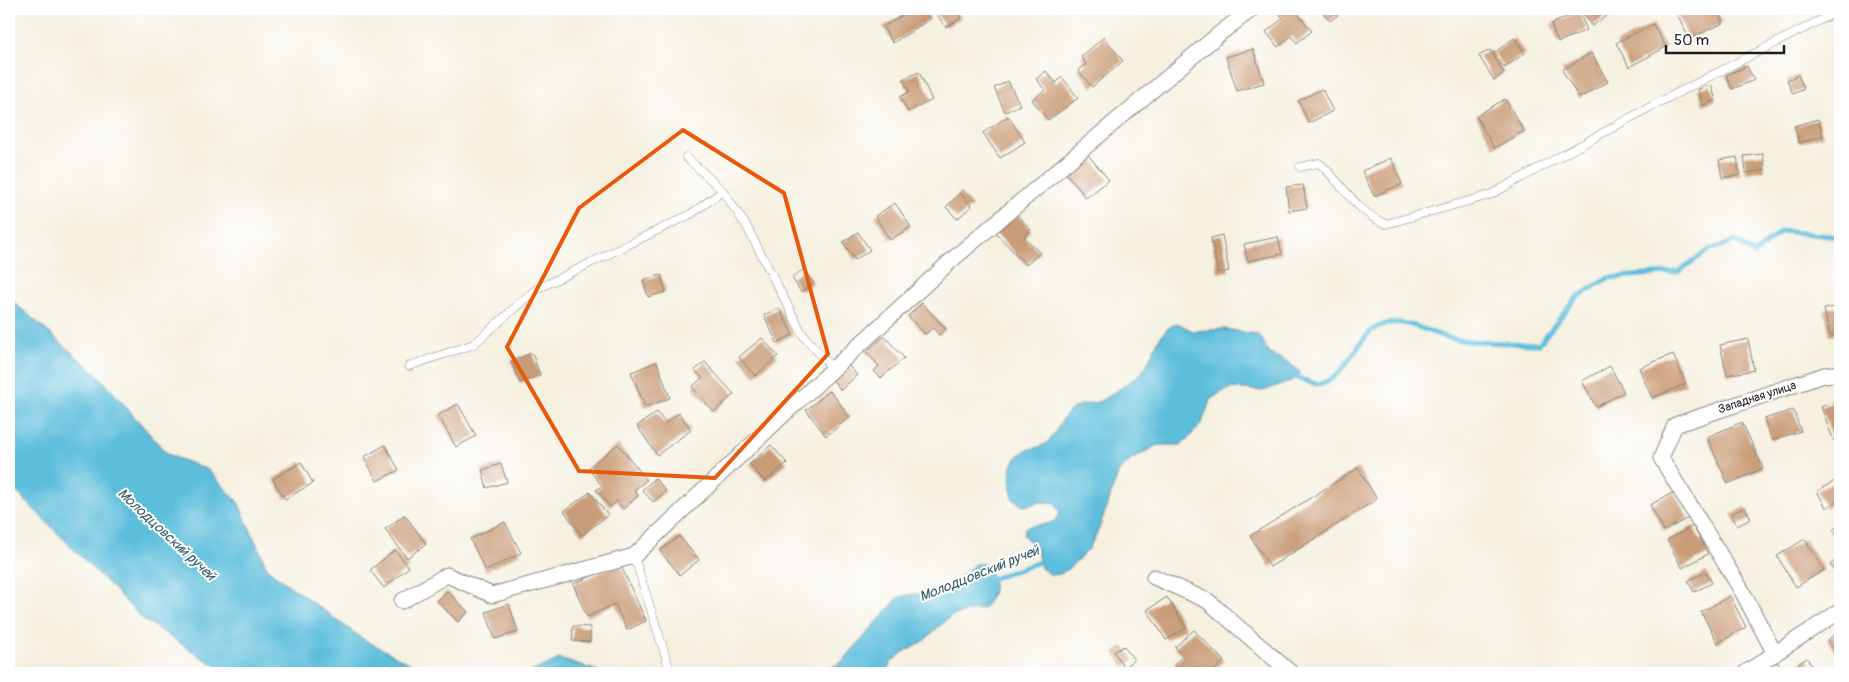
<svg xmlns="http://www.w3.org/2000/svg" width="1849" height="682" font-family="Pangolin,sans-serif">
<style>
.water{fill:#5dbedc;stroke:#3c6d7c}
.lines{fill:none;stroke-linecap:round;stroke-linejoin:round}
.stream{stroke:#5dbedc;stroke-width:5}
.building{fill:#c99b76}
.service-casing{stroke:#88867e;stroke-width:9}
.minor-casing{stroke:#88867e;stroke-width:17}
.service{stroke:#fff;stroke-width:8}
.minor{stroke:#fff;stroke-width:15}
.marked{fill:none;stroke:#e8590c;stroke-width:4;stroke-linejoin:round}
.labels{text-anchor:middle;stroke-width:4;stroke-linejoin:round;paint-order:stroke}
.street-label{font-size:12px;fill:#1c1c1c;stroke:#fff}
.water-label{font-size:14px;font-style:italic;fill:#365d69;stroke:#fff}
</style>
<rect width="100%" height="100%" fill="#fff"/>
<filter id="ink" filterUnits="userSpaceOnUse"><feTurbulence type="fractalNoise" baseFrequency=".02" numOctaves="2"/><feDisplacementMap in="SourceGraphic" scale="10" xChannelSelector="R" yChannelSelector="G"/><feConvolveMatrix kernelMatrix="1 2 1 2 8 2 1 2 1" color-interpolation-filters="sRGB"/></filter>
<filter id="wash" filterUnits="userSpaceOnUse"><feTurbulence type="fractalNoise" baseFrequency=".0096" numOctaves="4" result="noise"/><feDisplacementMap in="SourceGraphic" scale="20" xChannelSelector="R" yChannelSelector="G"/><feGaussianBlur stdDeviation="1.12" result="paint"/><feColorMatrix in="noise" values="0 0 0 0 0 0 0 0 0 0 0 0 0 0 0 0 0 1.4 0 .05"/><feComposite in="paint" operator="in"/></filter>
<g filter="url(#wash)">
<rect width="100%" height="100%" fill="#f5f0e0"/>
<g class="water">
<polygon points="9,298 99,376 167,454 208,470 238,502 268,570 363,639 428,673 227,673 144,620 9,484"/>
<path d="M1177 323 1193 331 1224 329 1256 334 1261 337 1268 353 1286 361 1300 372 1298 378 1263 391 1232 388 1220 393 1210 400 1202 423 1182 445H1157L1131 460 1119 471 1098 531 1088 550 1068 569 1060 574 1051 575 1041 568 1036 547 1023 535 1025 528C1037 522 1055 529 1060 512L1053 502H1041L1023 506 1013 499C1009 481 1007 461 1025 451 1031 448 1038 448 1044 445 1057 437 1059 418 1072 409 1080 404 1088 404 1098 402 1102 401 1139 376 1142 372 1156 354 1153 335 1177 323Z"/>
<path d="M975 564H984C998 577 995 594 984 608L951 616 921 643 905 651 891 662 886 673H820L842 662 899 597 948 587Z"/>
<polygon points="559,659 604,673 605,673 529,673"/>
</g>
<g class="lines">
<g class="stream">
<path d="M1293 376C1300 378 1311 384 1318 384 1348 380 1357 333 1382 325 1410 316 1432 337 1459 340 1485 343 1512 343 1539 344L1576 298 1608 278 1678 272 1709 250 1736 241 1754 254 1781 231 1840 237"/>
<polyline points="989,580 1042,561"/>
</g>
</g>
<g id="blocks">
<g class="building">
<polygon points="912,9 923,9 930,19 893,43 883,27"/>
<polygon points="933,9 955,9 961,18 946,27"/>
<polygon points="1276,9 1294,9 1312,31 1297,43 1291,36 1278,47 1266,32 1283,18"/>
<polygon points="1329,9 1345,9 1330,21 1323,13"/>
<polygon points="1580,9 1605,9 1609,14 1592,26"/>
<polygon points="1675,9 1716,9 1723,23 1689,39"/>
<polygon points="1579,12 1587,30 1558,42 1551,24"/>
<polygon points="1653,24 1666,47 1629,67 1616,43"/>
<polygon points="1104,37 1123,61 1092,87 1078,70 1086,64 1081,57"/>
<polygon points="1514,38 1525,53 1504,68 1494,53"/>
<polygon points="1253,49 1264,83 1237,91 1226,57"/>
<polygon points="1490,50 1504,73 1494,80 1479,56"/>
<polygon points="1591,53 1608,82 1579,98 1562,70"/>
<polygon points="1747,66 1754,80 1732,89 1726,75"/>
<polygon points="1046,71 1056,83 1062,77 1078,98 1048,120 1032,100 1045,90 1036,79"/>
<polygon points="919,72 932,100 908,112 900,97 909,92 903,79"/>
<polygon points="1798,75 1804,89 1793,94 1787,80"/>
<polygon points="1008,81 1020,105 1005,112 994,88"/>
<polygon points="1711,85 1716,100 1703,105 1698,89"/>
<polygon points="1322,89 1333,111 1309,123 1298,101"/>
<polygon points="1505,99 1524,131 1494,148 1476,116"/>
<polygon points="1008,116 1025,142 1000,158 983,133"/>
<polygon points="1818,119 1823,136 1799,143 1794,126"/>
<polygon points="1763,154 1765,170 1746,173 1744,156"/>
<polygon points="1088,155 1109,180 1086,198 1066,173"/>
<polygon points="1737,157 1740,175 1722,178 1719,160"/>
<polygon points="1391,158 1402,184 1374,196 1362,171"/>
<polygon points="1303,185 1307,208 1289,211 1286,187"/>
<polygon points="960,193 972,206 957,219 946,207"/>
<polygon points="895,203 911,227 890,240 875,216"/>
<polygon points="1016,214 1031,230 1024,237 1040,253 1026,265 996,233"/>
<polygon points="858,232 870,250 855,260 843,242"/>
<polygon points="1222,235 1229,271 1218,273 1211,238"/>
<polygon points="1278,237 1282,254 1248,261 1244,244"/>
<polygon points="804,269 813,283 801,292 792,278"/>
<polygon points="661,275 666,292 648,297 643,280"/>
<polygon points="922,303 946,329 939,335 933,328 925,334 908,316"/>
<polygon points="1840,306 1840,334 1830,336 1824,309"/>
<polygon points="779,308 793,335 777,343 764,315"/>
<polygon points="884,336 904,358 881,378 874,371 879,366 866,352"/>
<polygon points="762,338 778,356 755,376 739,357"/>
<polygon points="1748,339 1754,370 1727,375 1720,345"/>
<polygon points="532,353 540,375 520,383 511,361"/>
<polygon points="1673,354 1686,384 1652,398 1639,368"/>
<polygon points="657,362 670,398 645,407 631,372"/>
<polygon points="705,362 734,394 714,412 692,387 702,378 695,370"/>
<polygon points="845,362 857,375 841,390 829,376"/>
<polygon points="1610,366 1624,392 1596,407 1582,381"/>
<polygon points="830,391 850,417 826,436 806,410"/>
<polygon points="1840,399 1840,438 1834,441 1821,407"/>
<polygon points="458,404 476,436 456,447 438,415"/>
<polygon points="1793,410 1801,431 1772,440 1764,419"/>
<polygon points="657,412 665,423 679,413 691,430 657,455 637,426"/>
<polygon points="1742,422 1763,468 1728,484 1707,437"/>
<polygon points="618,444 647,480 634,490 638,496 623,509 617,501 610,507 596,490 602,486 588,468"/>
<polygon points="385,445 399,470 377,481 364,457"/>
<polygon points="771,445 787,463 765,482 750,464"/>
<polygon points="301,462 313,483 285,499 273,479"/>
<polygon points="501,464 507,482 487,488 482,470"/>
<polygon points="1358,468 1377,499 1270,567 1250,536"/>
<polygon points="655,478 666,491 653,502 642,490"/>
<polygon points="1840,478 1840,499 1826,508 1817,491"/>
<polygon points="590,492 608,515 582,535 564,511"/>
<polygon points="1674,492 1688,518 1664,531 1650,505"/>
<polygon points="1745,507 1751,519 1737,526 1731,514"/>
<polygon points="405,515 426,544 407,558 385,529"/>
<polygon points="505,522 521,553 486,571 470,539"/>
<polygon points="1840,524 1840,540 1833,530"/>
<polygon points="1693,526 1708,554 1682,568 1667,540"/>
<polygon points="679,536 699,560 680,575 660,551"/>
<polygon points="1805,539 1824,570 1796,587 1777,556"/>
<polygon points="395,550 409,567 384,588 370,570"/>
<polygon points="1840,556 1840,577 1830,565"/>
<polygon points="620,564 646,621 627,630 615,604 587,617 573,584"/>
<polygon points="1706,572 1712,583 1694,592 1688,581"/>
<polygon points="447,591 468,612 458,622 437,601"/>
<polygon points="1730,596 1746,627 1718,643 1701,612"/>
<polygon points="1167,597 1186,628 1166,640 1147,610"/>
<polygon points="509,604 518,632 495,639 486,612"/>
<polygon points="573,626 590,627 590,642 572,641"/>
<polygon points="1194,630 1224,661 1211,673 1200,673 1194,667 1188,673 1182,673 1174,664 1183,656 1175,647"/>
<polygon points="1840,631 1840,654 1838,656 1827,640"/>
<polygon points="1124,646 1134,660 1124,667 1114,652"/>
<polygon points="1807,658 1816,673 1784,673"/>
<polygon points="1777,662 1783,671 1779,673 1767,673 1765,669"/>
</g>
</g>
</g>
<g filter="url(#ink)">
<use href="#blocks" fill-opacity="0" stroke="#88867e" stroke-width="1"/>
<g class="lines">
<defs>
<g id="service">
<path d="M1300 167 1319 163C1341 182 1358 214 1386 224L1490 195 1650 107 1840 10"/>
<polyline points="723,191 747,227 803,335 833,369"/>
<polyline points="409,366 474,344 535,290 691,214 723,191 686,157"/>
<polyline points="634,556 668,664"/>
</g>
<g id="minor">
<polyline points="1154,577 1208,601 1291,673"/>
<polyline points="402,601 447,575 492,595 634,556 781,417 954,258 1219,34 1252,9"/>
<polyline points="1775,654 1742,591 1661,458 1675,425 1824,375 1840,373"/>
<polyline points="1745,673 1840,611"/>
</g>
</defs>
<use href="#service" class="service-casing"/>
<use href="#minor" class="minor-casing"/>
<use href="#service" class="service"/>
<use href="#minor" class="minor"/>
</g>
</g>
<path class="marked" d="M683 130 784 193 828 354 715 478 579 471 507 347 579 208Z"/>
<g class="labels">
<g class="street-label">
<text transform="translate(1757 397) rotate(-18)" y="4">Западная улица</text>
</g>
<g class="water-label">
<text transform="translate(167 534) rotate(43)" y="5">Молодцовский ручей</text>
<text transform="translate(979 573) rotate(-22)" y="5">Молодцовский ручей</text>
</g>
</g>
<rect width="1849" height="682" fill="none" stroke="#fff" stroke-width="30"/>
<path d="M1666 45v8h118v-8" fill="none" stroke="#1c1c1c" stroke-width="2.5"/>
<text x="1674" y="45" font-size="15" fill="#1c1c1c" stroke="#ffffff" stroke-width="4" paint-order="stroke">50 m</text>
</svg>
